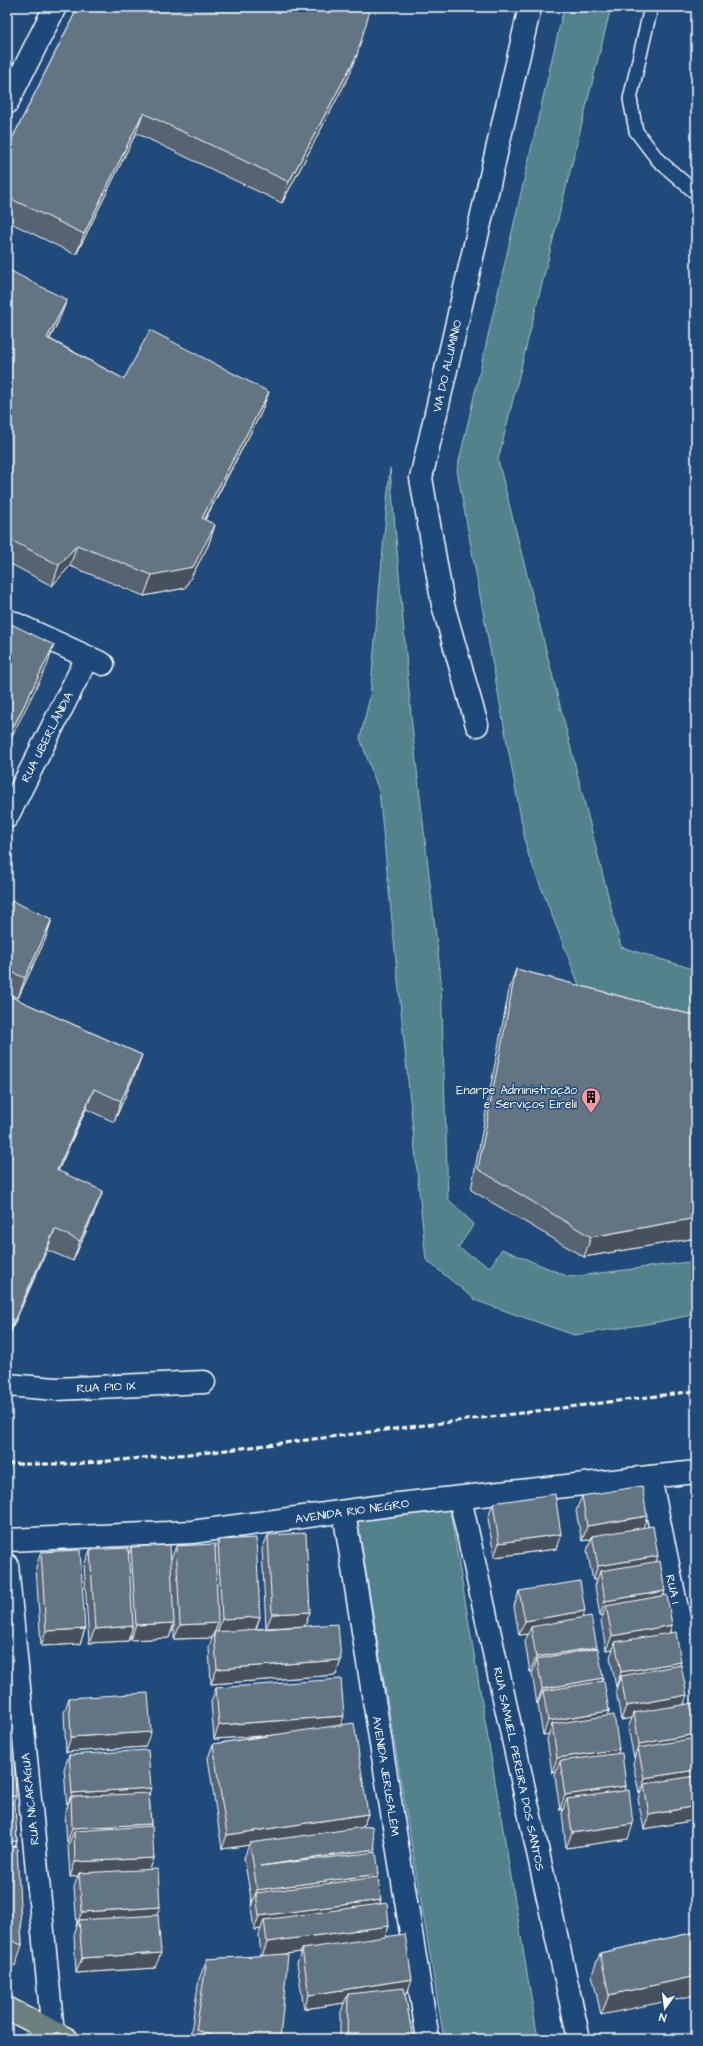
<svg xmlns="http://www.w3.org/2000/svg" width="703" height="2046" font-family="'Architects Daughter',sans-serif">
<style>
.green{fill:#52828b;stroke:#a8c0c5}
.lines{fill:none;stroke-linecap:round;stroke-linejoin:round}
.lane-casing{stroke:#fff;stroke-width:16}
.street-casing{stroke:#fff;stroke-width:25}
.secondary-casing{stroke:#fff;stroke-width:25}
.primary-casing{stroke:#fff;stroke-width:25}
.lane{stroke:#1f4a7a;stroke-width:13}
.street{stroke:#1f4a7a;stroke-width:22}
.secondary{stroke:#1f4a7a;stroke-width:22}
.primary{stroke:#6a807d;stroke-width:22}
.rail{stroke:#fff;stroke-width:3;stroke-dasharray:6 3;stroke-linecap:butt}
.wall{fill:#566471;stroke:#fff}
.shaded-wall{fill:#46515c;stroke:#fff}
.building{fill:#647483;stroke:#fff}
.labels{text-anchor:middle;stroke-width:3;stroke-linejoin:round;paint-order:stroke}
.street-label{font-size:12px;fill:#fff;stroke:#1f4a7a}
.poi-label{font-size:12px;fill:#fff;stroke:#1f4a7a;text-anchor:end}
</style>
<rect width="100%" height="100%" fill="#1f4a7a"/>
<filter id="ink" filterUnits="userSpaceOnUse"><feTurbulence type="fractalNoise" baseFrequency=".025" numOctaves="2"/><feDisplacementMap in="SourceGraphic" scale="8" xChannelSelector="R" yChannelSelector="G"/><feConvolveMatrix kernelMatrix="1 2 1 2 8 2 1 2 1" color-interpolation-filters="sRGB"/></filter>
<g filter="url(#ink)">
<g class="green">
<polygon points="564,7 611,7 498,460 621,947 696,970 696,1025 583,995 527,851 457,470"/>
<polygon points="390,468 412,726 441,980 448,1199 474,1224 458,1248 490,1267 502,1249 569,1277 696,1261 696,1314 653,1323 574,1335 477,1301 426,1260 379,791 360,738 370,697"/>
<polygon points="449,1504 538,2039 444,2039 357,1519"/>
</g>
<g class="lines">
<defs>
<polyline id="lane" points="651,7 630,99 636,131 658,160 696,193"/>
<g id="street">
<polyline points="7,103 55,7"/>
<polyline points="7,620 103,664"/>
<polyline points="477,725 443,605 421,478 530,7"/>
<polyline points="7,817 87,658"/>
<polyline points="650,1477 696,1701"/>
<polyline points="460,1498 579,2039"/>
<polyline points="344,1512 428,2039"/>
<polyline points="7,1540 192,1532 398,1504 696,1472"/>
<polyline points="7,1565 53,2033"/>
</g>
<polyline id="secondary" points="7,1385 56,1389 204,1382"/>
<polyline id="primary" points="7,2008 67,2039"/>
</defs>
<use href="#lane" class="lane-casing"/>
<use href="#street" class="street-casing"/>
<use href="#secondary" class="secondary-casing"/>
<use href="#primary" class="primary-casing"/>
<use href="#lane" class="lane"/>
<use href="#street" class="street"/>
<use href="#secondary" class="secondary"/>
<use href="#primary" class="primary"/>
<polyline class="rail" points="7,1464 74,1464 211,1452 696,1391"/>
</g>
<g class="wall">
<polygon points="78,7 349,76 282,203 136,133 76,255 7,221 7,149"/>
<polygon points="7,269 59,320 50,339 124,379 261,413 205,520 215,525 208,546 185,588 144,596 70,566 52,586 7,562"/>
<polygon points="7,911 52,919 45,940 18,998 7,993"/>
<polygon points="516,969 696,1016 696,1238 584,1257 471,1190 509,990"/>
<polygon points="7,995 142,1055 134,1076 114,1122 86,1109 58,1171 95,1211 73,1261 47,1250 7,1340"/>
<polygon points="582,1496 643,1527 656,1562 664,1595 672,1625 669,1633 680,1665 683,1705 696,1712 696,1820 644,1829 638,1799 641,1792 639,1793 633,1763 635,1758 634,1758 628,1728 632,1718 621,1720 616,1690 617,1686 616,1687 610,1657 613,1649 606,1650 601,1620 603,1615 600,1616 595,1586 597,1580 593,1580 587,1551 591,1539 582,1541 576,1511"/>
<polygon points="493,1503 561,1534 556,1549 494,1557 488,1518"/>
<polygon points="268,1535 310,1612 305,1626 341,1660 336,1675 211,1684 209,1647 212,1638 174,1639 174,1625 169,1638 130,1640 130,1635 128,1641 89,1643 84,1565 90,1550 129,1554 131,1547 171,1559 176,1546 215,1548 218,1540 260,1617 256,1629 283,1627 266,1628 262,1549"/>
<polygon points="41,1552 85,1629 80,1644 41,1646 36,1567"/>
<polygon points="519,1591 583,1618 597,1647 596,1649 602,1681 609,1711 607,1716 619,1749 617,1753 626,1786 625,1791 628,1839 566,1848 562,1813 563,1809 560,1810 555,1776 556,1772 552,1773 547,1739 549,1734 543,1735 538,1705 538,1703 537,1704 532,1673 533,1671 530,1672 525,1642 528,1634 519,1635 514,1606"/>
<polygon points="216,1688 341,1725 368,1814 363,1827 374,1852 379,1874 378,1877 380,1904 389,1926 385,1937 407,1994 405,1994 413,2039 340,2039 340,2015 344,2003 304,2009 297,1963 301,1952 278,1955 280,2039 190,2039 199,1979 207,1959 261,1956 259,1934 261,1929 254,1930 251,1907 252,1904 244,1858 249,1845 222,1849 208,1758 213,1744 266,1736 214,1739 211,1702"/>
<polygon points="69,1698 145,1747 66,1752 64,1713"/>
<polygon points="69,1755 149,1793 151,1824 150,1826 154,1858 150,1869 160,1907 157,1915 155,1968 76,1973 74,1935 77,1926 74,1887 78,1876 70,1877 68,1845 69,1843 67,1843 65,1812 67,1808 64,1769"/>
<polygon points="7,1758 14,1802 17,1841 16,1846 22,1945 15,1966 7,1963"/>
<polygon points="696,1932 601,2015 592,1974 600,1953"/>
</g>
<g class="shaded-wall">
<polygon points="357,55 349,76 282,203 289,182"/>
<polygon points="143,113 136,133 76,255 84,234"/>
<polygon points="67,300 59,320 39,358 47,338"/>
<polygon points="269,392 261,413 194,539 202,518"/>
<polygon points="215,525 208,546 185,588 144,596 152,575"/>
<polygon points="77,545 70,566 52,586 59,565"/>
<polygon points="54,645 47,666 7,746 7,740"/>
<polygon points="52,919 45,940 18,998 25,978"/>
<polygon points="142,1055 134,1076 114,1122 121,1101"/>
<polygon points="94,1089 86,1109 49,1191 57,1170"/>
<polygon points="103,1191 95,1211 73,1261 80,1241"/>
<polygon points="696,1218 696,1238 584,1257 591,1237"/>
<polygon points="55,1229 47,1250 7,1340 7,1338 10,1330"/>
<polygon points="647,1516 642,1531 592,1536 591,1539 582,1541 587,1526"/>
<polygon points="561,1534 556,1549 494,1557 499,1543"/>
<polygon points="658,1556 653,1570 600,1571 597,1580 593,1580 598,1566"/>
<polygon points="665,1591 660,1605 606,1606 603,1615 600,1616 605,1601"/>
<polygon points="585,1611 580,1625 531,1627 528,1634 519,1635 525,1621"/>
<polygon points="310,1612 305,1626 266,1628 272,1614"/>
<polygon points="260,1617 255,1631 217,1633 222,1619"/>
<polygon points="174,1623 169,1638 130,1640 136,1625"/>
<polygon points="218,1623 214,1634 214,1632 212,1638 174,1639 180,1625"/>
<polygon points="672,1625 667,1640 615,1642 613,1649 606,1650 612,1636"/>
<polygon points="133,1626 128,1641 89,1643 95,1629"/>
<polygon points="85,1629 80,1644 41,1646 46,1631"/>
<polygon points="597,1647 591,1661 537,1659 533,1671 530,1672 536,1657"/>
<polygon points="341,1660 336,1675 211,1684 217,1669"/>
<polygon points="681,1662 676,1676 621,1676 617,1686 616,1687 621,1672"/>
<polygon points="603,1678 598,1693 543,1691 538,1703 537,1704 542,1689"/>
<polygon points="7,1688 12,1688 7,1700"/>
<polygon points="687,1695 682,1710 634,1713 632,1718 621,1720 626,1706"/>
<polygon points="609,1711 603,1725 552,1724 549,1734 543,1735 548,1721"/>
<polygon points="344,1716 339,1731 214,1739 219,1725"/>
<polygon points="151,1732 145,1747 66,1752 71,1737"/>
<polygon points="696,1734 696,1743 638,1748 635,1758 634,1758 639,1744"/>
<polygon points="619,1749 614,1764 560,1761 556,1772 552,1773 557,1758"/>
<polygon points="696,1770 696,1783 644,1784 641,1792 639,1793 644,1778"/>
<polygon points="626,1786 621,1801 567,1799 563,1809 560,1810 565,1795"/>
<polygon points="151,1788 146,1803 71,1797 66,1808 72,1793"/>
<polygon points="7,1796 16,1796 11,1810 7,1810"/>
<polygon points="696,1806 696,1820 644,1829 649,1815"/>
<polygon points="368,1814 362,1829 250,1843 249,1845 222,1849 227,1835"/>
<polygon points="151,1824 146,1838 74,1831 69,1843 67,1843 72,1828"/>
<polygon points="633,1824 628,1839 566,1848 572,1833"/>
<polygon points="17,1841 12,1856 7,1856 7,1842"/>
<polygon points="375,1849 370,1863 260,1866"/>
<polygon points="154,1858 149,1872 79,1873 78,1876 70,1877 75,1862"/>
<polygon points="379,1874 374,1889 256,1893 251,1905 257,1890"/>
<polygon points="381,1900 376,1914 264,1920 261,1929 254,1930 259,1916"/>
<polygon points="160,1907 155,1921 79,1920 76,1926 82,1912"/>
<polygon points="389,1926 384,1941 302,1949 301,1952 262,1957 267,1942"/>
<polygon points="161,1953 155,1968 76,1973 82,1958"/>
<polygon points="696,1976 696,1995 601,2015 609,1995"/>
<polygon points="412,1979 407,1994 348,2003 348,1994 344,2003 304,2009 309,1995"/>
</g>
<g class="building">
<polygon points="78,7 371,7 357,55 289,182 143,113 84,234 7,197 7,149"/>
<polygon points="7,269 67,300 47,338 124,379 150,330 269,392 202,518 215,525 193,567 152,575 77,545 59,565 7,538"/>
<polygon points="7,622 54,645 7,740"/>
<polygon points="12,901 52,919 25,978 7,970 7,911"/>
<polygon points="516,969 696,1016 696,1218 591,1237 478,1169"/>
<polygon points="7,995 142,1055 121,1101 94,1089 57,1170 103,1191 80,1241 55,1229 10,1330 7,1329"/>
<polygon points="642,1486 647,1516 587,1526 582,1496"/>
<polygon points="555,1494 561,1534 499,1543 493,1503"/>
<polygon points="653,1526 658,1556 598,1566 592,1536"/>
<polygon points="306,1533 310,1612 272,1614 268,1535"/>
<polygon points="256,1538 260,1617 222,1619 218,1540"/>
<polygon points="215,1544 218,1623 180,1625 176,1546"/>
<polygon points="170,1545 174,1623 136,1625 131,1547"/>
<polygon points="128,1548 133,1626 95,1629 90,1550"/>
<polygon points="80,1550 85,1629 46,1631 41,1552"/>
<polygon points="660,1561 665,1591 605,1601 600,1571"/>
<polygon points="580,1581 585,1611 525,1621 519,1591"/>
<polygon points="667,1595 672,1625 612,1636 606,1606"/>
<polygon points="591,1616 597,1647 536,1657 531,1627"/>
<polygon points="338,1624 341,1660 217,1669 214,1632"/>
<polygon points="676,1632 681,1662 621,1672 615,1642"/>
<polygon points="598,1648 603,1678 542,1689 537,1659"/>
<polygon points="7,1649 9,1649 12,1688 7,1688"/>
<polygon points="681,1665 687,1695 626,1706 621,1676"/>
<polygon points="341,1679 344,1716 219,1725 216,1688"/>
<polygon points="604,1681 609,1711 548,1721 543,1691"/>
<polygon points="148,1693 151,1732 71,1737 69,1698"/>
<polygon points="694,1703 696,1712 696,1734 639,1744 634,1713"/>
<polygon points="614,1715 619,1749 557,1758 552,1724"/>
<polygon points="7,1723 8,1741 7,1741"/>
<polygon points="354,1723 368,1814 227,1835 213,1744"/>
<polygon points="696,1738 696,1770 644,1778 638,1748"/>
<polygon points="148,1750 151,1788 72,1793 69,1755"/>
<polygon points="622,1753 626,1786 565,1795 560,1761"/>
<polygon points="14,1757 16,1796 7,1796 7,1758"/>
<polygon points="696,1776 696,1806 649,1815 644,1784"/>
<polygon points="629,1790 633,1824 572,1833 567,1799"/>
<polygon points="149,1793 151,1824 72,1828 71,1797"/>
<polygon points="15,1802 17,1841 7,1842 7,1803"/>
<polygon points="152,1826 154,1858 75,1862 74,1831"/>
<polygon points="372,1826 375,1849 260,1866 376,1852 379,1874 257,1890 250,1843"/>
<polygon points="17,1846 22,1945 7,1939 7,1847"/>
<polygon points="158,1869 160,1907 82,1912 79,1873"/>
<polygon points="378,1877 381,1900 259,1916 256,1893"/>
<polygon points="387,1903 389,1926 267,1942 264,1920"/>
<polygon points="158,1915 161,1953 82,1958 79,1920"/>
<polygon points="696,1932 696,1976 609,1995 600,1953"/>
<polygon points="405,1934 412,1979 309,1995 302,1949"/>
<polygon points="288,1954 280,2039 222,2039 196,2030 207,1959"/>
<polygon points="404,1988 413,2039 347,2039 348,1994"/>
</g>
</g>
<defs>
<symbol id="building-pin" viewBox="-11 -11 22 30"><path d="M0 17L-7.5 6A9.5 9.5 0 1 1 7.5 6Z" fill="#ff9aa2" stroke="#1f4a7a"/><path d="M-4-6H4V6H1V3H-1V6H-4ZM-2.5-4.3h1.7v1.8h-1.7ZM.8-4.3h1.7v1.8H.8ZM-2.5-1h1.7V.8h-1.7ZM.8-1h1.7V.8H.8Z" fill="#111"/></symbol>
</defs>
<g fill-rule="evenodd">
<use href="#building-pin" x="580" y="1086" width="22" height="30"/>
</g>
<g class="labels">
<g class="street-label">
<text transform="translate(447 366) rotate(-77)" y="4">VIA DO ALUMÍNIO</text>
<text transform="translate(47 737) rotate(-63)" y="4">RUA UBERLÂNDIA</text>
<text transform="translate(106 1387) rotate(-3)" y="4">RUA PIO IX</text>
<text transform="translate(352 1511) rotate(-8)" y="4">AVENIDA RIO NEGRO</text>
<text transform="translate(673 1589) rotate(78)" y="4">RUA 1</text>
<text transform="translate(519 1769) rotate(78)" y="4">RUA SAMUEL PEREIRA DOS SANTOS</text>
<text transform="translate(386 1776) rotate(81)" y="4">AVENIDA JERUSALÉM</text>
<text transform="translate(30 1799) rotate(-96)" y="4">RUA NICARÁGUA</text>
</g>
<g class="poi-label">
<text x="577" y="1094">Enarpe Administração<tspan x="577" dy="14">e Serviços EireliI</tspan></text>
</g>
</g>
<rect width="703" height="2046" fill="none" stroke="#1f4a7a" stroke-width="24"/>
<rect x="12" y="12" width="679" height="2022" fill="none" stroke="#fff" stroke-width="1.5" filter="url(#ink)"/>
<g transform="translate(665 2008) rotate(194)" stroke="#1f4a7a" stroke-width="3" paint-order="stroke">
<path d="M0-3L7 15L0 10L-7 15Z" fill="#ffffff"/>
<text y="-6" font-size="11" font-weight="bold" text-anchor="middle" fill="#ffffff">N</text>
</g>
</svg>
